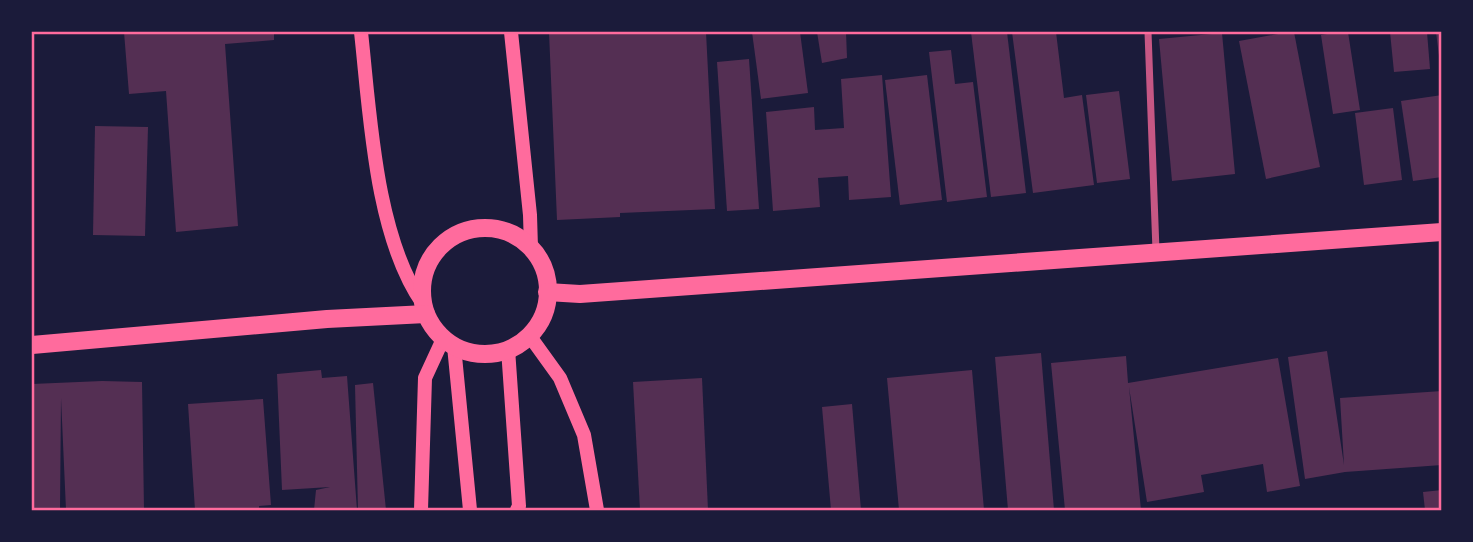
<svg xmlns="http://www.w3.org/2000/svg" width="1473" height="542" font-family="'Exo 2',sans-serif">
<style>
.building{fill:#542f53}
.lines{fill:none;stroke-linecap:round;stroke-linejoin:round}
.minor{stroke:#c65784;stroke-width:7}
.secondary{stroke:#ff6b9d;stroke-width:14}
.primary{stroke:#ff6b9d;stroke-width:18}
.neatline{fill:none;stroke:#ff6b9d;stroke-width:2.5}
</style>
<rect width="100%" height="100%" fill="#1b1b3a"/>
<g class="building">
<polygon points="124,32 274,32 274,40 225,44 238,226 176,232 166,91 129,94"/>
<polygon points="549,32 706,32 715,209 620,213 620,217 557,220"/>
<polygon points="752,32 800,32 808,93 761,99"/>
<polygon points="817,32 846,32 847,58 822,63"/>
<polygon points="971,32 1007,32 1026,193 991,197"/>
<polygon points="1012,32 1056,32 1064,98 1082,95 1094,185 1033,193"/>
<polygon points="1289,32 1294,32 1320,167 1266,179 1239,41"/>
<polygon points="1339,32 1348,32 1360,110 1333,114 1321,35"/>
<polygon points="1390,32 1427,32 1430,69 1394,72"/>
<polygon points="1436,32 1442,32 1442,64 1440,64"/>
<polygon points="1222,33 1235,174 1172,181 1159,39"/>
<polygon points="951,50 955,84 973,82 987,197 947,202 929,52"/>
<polygon points="749,59 759,209 727,211 717,62"/>
<polygon points="882,75 891,197 849,200 848,176 818,178 820,207 773,211 766,112 814,107 815,130 844,128 841,79"/>
<polygon points="927,75 942,200 900,205 885,80"/>
<polygon points="1119,91 1130,179 1097,183 1086,95"/>
<polygon points="1442,95 1442,177 1413,181 1401,101"/>
<polygon points="1393,108 1402,180 1364,185 1355,113"/>
<polygon points="95,126 148,127 145,236 93,235"/>
<polygon points="1327,351 1344,465 1340,398 1442,391 1442,465 1345,472 1305,479 1288,357"/>
<polygon points="1041,353 1054,510 1008,510 995,357"/>
<polygon points="1126,356 1128,383 1278,358 1300,486 1267,492 1263,464 1201,475 1204,492 1147,502 1129,387 1141,510 1065,510 1051,363"/>
<polygon points="321,370 322,378 347,376 357,510 314,510 316,490 330,487 282,490 277,374"/>
<polygon points="972,370 984,510 899,510 887,378"/>
<polygon points="702,378 708,510 640,510 633,382"/>
<polygon points="102,381 142,382 144,510 66,510 61,398 60,510 32,510 32,384"/>
<polygon points="373,383 386,510 358,510 355,385"/>
<polygon points="263,399 271,505 259,506 259,510 195,510 188,404"/>
<polygon points="852,404 861,510 831,510 822,407"/>
<polygon points="1442,490 1442,510 1425,510 1423,492"/>
</g>
<g class="lines">
<polyline class="minor" points="1148,32 1156,251"/>
<g class="secondary">
<path d="M361 32C370 113 375 236 423 304"/>
<polyline points="511,32 530,215 531,248"/>
<polyline points="529,335 560,378 584,435 597,510"/>
<polyline points="454,346 470,510"/>
<polyline points="508,349 519,506 517,510"/>
<polyline points="421,510 425,378 443,339"/>
</g>
<g class="primary">
<circle cx="485" cy="291" r="63"/>
<polyline points="547,292 580,294 1442,232"/>
<polyline points="32,345 327,319 426,314"/>
</g>
</g>
<rect width="1473" height="542" fill="none" stroke="#1b1b3a" stroke-width="66"/>
<rect x="33" y="33" width="1407" height="476" class="neatline"/>
</svg>
